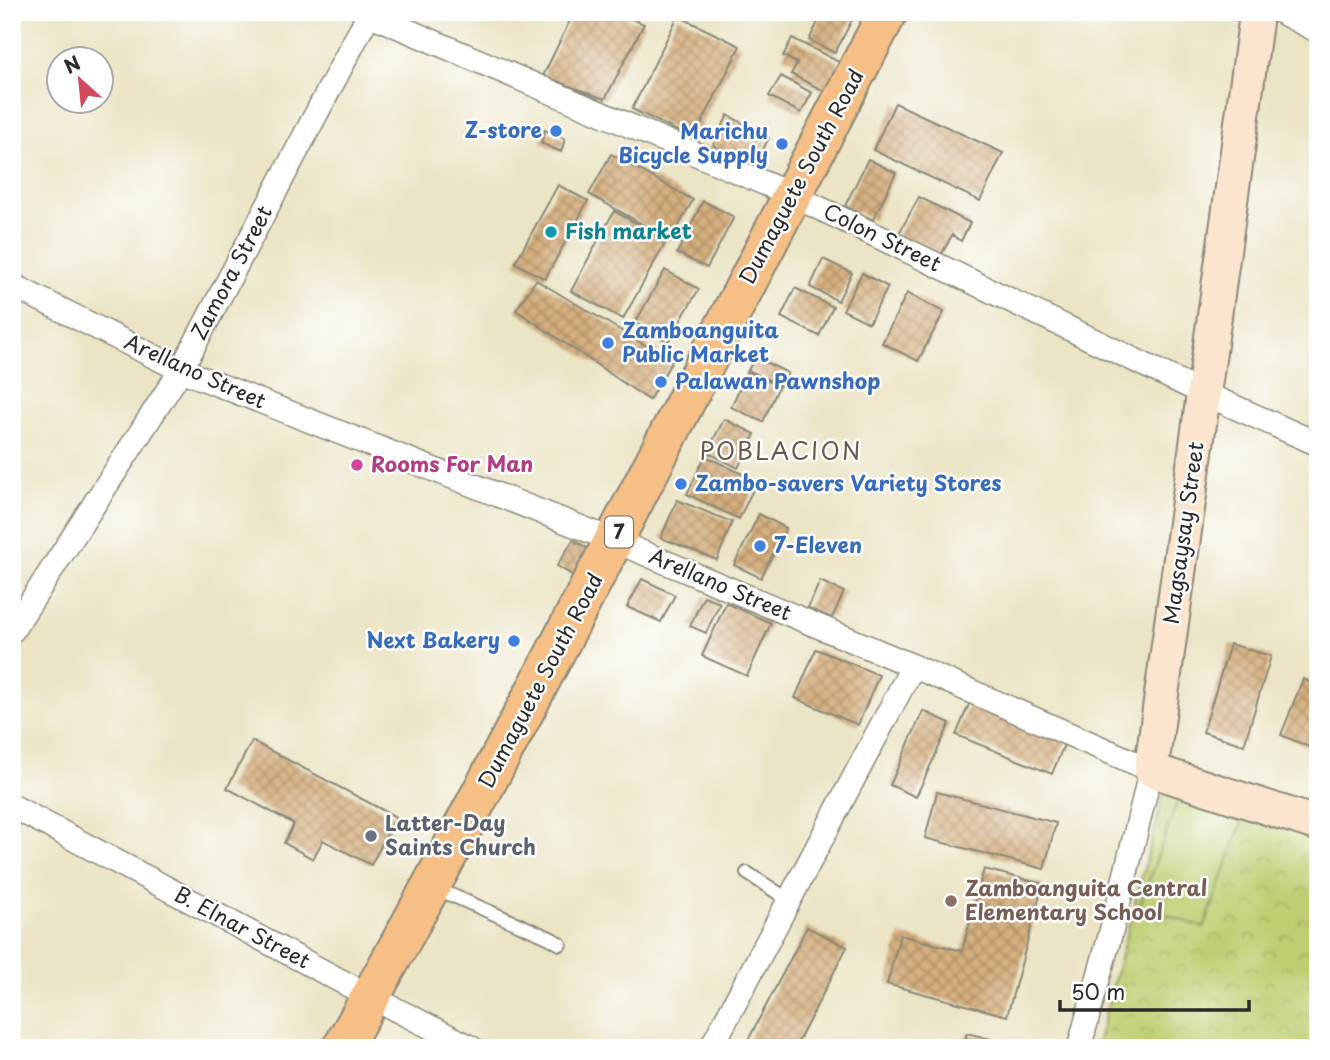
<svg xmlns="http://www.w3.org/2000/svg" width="1330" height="1060" font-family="'Playpen Sans',sans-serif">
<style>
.park{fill:url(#park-crowns);stroke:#747c4e;stroke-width:2}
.pitch{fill:#bece70;stroke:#747c4e;stroke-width:2}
.building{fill:url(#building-cross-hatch)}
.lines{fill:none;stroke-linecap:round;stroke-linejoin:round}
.lane-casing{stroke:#8b8878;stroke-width:16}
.street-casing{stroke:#8b8878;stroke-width:26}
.secondary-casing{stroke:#8b8878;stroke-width:37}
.highway-casing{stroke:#8b8878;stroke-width:42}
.lane{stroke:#fff;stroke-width:12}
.street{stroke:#fff;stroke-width:23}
.secondary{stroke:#fbe5cf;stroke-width:33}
.highway{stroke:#f5bf86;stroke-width:38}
.shop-dot{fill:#3f7fe0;stroke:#fff;stroke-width:2.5}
.culture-dot{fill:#0f9aa8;stroke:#fff;stroke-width:2.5}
.hotel-dot{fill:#d1479c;stroke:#fff;stroke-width:2.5}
.worship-dot{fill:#6b7280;stroke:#fff;stroke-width:2.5}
.education-dot{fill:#8d6e63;stroke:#fff;stroke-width:2.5}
.labels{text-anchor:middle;stroke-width:5;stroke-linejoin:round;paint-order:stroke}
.shield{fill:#fff;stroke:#6b6b6b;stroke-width:2}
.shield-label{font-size:19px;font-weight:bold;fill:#2b2b2b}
.shop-label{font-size:21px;font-weight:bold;fill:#366cbe;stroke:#fff;text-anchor:start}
.street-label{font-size:21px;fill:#2b2b2b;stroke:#fff}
.culture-label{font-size:21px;font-weight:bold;fill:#0d838f;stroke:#fff;text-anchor:start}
.hotel-label{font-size:21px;font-weight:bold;fill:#b23c85;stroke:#fff;text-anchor:start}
.worship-label{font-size:21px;font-weight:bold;fill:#5b616d;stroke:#fff;text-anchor:start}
.education-label{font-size:21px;font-weight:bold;fill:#785e54;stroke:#fff;text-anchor:start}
.quarter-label{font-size:24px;letter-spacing:2px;fill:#675a48;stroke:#fff}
</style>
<defs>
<pattern id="park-crowns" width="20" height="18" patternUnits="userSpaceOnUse" patternTransform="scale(1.75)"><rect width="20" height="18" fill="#bece70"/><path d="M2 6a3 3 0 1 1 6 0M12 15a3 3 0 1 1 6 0" fill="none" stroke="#a3b161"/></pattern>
<pattern id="building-cross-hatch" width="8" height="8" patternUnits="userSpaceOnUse" patternTransform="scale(1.75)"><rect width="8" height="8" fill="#d6b07f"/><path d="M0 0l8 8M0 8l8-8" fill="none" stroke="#ae8f68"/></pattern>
</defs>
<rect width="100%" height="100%" fill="#fff"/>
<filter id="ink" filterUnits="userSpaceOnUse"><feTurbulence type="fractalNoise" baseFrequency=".0143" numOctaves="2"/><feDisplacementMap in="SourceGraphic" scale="14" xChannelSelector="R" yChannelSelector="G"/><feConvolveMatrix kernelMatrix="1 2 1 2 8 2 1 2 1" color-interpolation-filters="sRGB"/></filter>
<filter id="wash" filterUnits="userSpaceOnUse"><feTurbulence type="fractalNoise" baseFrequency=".00686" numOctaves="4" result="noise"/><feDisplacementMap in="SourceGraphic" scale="28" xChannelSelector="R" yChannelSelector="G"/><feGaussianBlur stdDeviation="1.57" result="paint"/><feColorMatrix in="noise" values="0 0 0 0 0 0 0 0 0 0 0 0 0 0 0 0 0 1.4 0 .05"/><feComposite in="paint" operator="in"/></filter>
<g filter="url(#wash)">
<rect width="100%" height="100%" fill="#ebe4c5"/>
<polygon class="park" points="1170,771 1318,830 1318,1048 1096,1048"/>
<polygon class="pitch" points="1182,789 1246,812 1204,928 1140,905"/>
<g id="blocks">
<g class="building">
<polygon points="574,12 614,12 644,24 605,99 543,76"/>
<polygon points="823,12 847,12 854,16 835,53 809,40"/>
<polygon points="678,16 740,46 694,139 632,109"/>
<polygon points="792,38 841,63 826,92 791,74 797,63 783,56"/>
<polygon points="781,76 812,93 801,113 769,96"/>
<polygon points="895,103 1003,153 980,201 873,150"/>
<polygon points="728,115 769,138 754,167 713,145"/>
<polygon points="545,130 565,139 561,152 541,143"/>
<polygon points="611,154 693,200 671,240 589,194"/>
<polygon points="868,159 896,173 873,220 845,206"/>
<polygon points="558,185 588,201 545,279 515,263"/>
<polygon points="919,197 970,223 961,241 952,235 939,259 897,237"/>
<polygon points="703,201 734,217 707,268 677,253"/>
<polygon points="614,211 667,240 623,319 571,291"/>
<polygon points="823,259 852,273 838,301 810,287"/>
<polygon points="665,270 699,289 668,342 635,323"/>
<polygon points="862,273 888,287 869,323 843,310"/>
<polygon points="536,280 672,361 649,400 516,310"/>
<polygon points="795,288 833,307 819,336 781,317"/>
<polygon points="907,293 944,312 918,361 882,343"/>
<polygon points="755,357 788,373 782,386 748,370"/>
<polygon points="747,372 779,386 763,422 731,407"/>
<polygon points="724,419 755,434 738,468 707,452"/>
<polygon points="705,456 757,481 739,519 687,494"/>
<polygon points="677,500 732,522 717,560 661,538"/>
<polygon points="759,514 786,528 761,578 734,565"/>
<polygon points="573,540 594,552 579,579 557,566"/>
<polygon points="642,579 675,595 661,622 627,607"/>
<polygon points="820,581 844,592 832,618 808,608"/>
<polygon points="704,596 720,603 706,633 690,626"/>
<polygon points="726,603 771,623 747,676 702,656"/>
<polygon points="1230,644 1271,656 1244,745 1203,732"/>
<polygon points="816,649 879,675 858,725 795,698"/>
<polygon points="1303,679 1318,685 1316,750 1281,735"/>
<polygon points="972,697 1068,735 1052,774 956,735"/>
<polygon points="923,711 950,723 916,797 890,785"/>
<polygon points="252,741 396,817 371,865 323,840 313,859 284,843 294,824 227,788"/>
<polygon points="937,792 1056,823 1044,869 925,838"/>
<polygon points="984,869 1043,884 1007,1016 887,984 900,935 962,951"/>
<polygon points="807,927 847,947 795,1048 744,1048"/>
<polygon points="967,1033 1010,1044 1009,1048 963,1048"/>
</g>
</g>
</g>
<g filter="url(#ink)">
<use href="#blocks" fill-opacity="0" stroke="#8b8878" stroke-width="2"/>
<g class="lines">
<defs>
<g id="lane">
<polyline points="747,873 789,900"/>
<polyline points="435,888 550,938 560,944"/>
</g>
<g id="street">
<polyline points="364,12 792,195 1203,393 1318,444"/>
<polyline points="1281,12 1318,31"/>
<polyline points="12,285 181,370 615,541 913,666 1151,770 1114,921 1079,1048"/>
<polyline points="12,631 181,370 370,12"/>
<polyline points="12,806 371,997 472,1048"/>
<polyline points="711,1048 913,666"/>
</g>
<polyline id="secondary" points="1257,12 1151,770 1318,824"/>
<path id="highway" d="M342 1048C533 707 706 357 888 12"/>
</defs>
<use href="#lane" class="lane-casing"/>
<use href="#street" class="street-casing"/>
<use href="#secondary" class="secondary-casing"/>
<use href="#highway" class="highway-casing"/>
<use href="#lane" class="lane"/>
<use href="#street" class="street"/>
<use href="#secondary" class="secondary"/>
<use href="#highway" class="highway"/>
</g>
</g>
<g class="shop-dot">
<circle cx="556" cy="131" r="7"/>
<circle cx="782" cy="144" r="7"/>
<circle cx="608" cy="343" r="7"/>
<circle cx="661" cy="382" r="7"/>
<circle cx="681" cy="484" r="7"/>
<circle cx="760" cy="546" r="7"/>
<circle cx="514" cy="641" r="7"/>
</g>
<circle class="culture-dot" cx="551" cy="232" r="7"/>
<circle class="hotel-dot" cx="357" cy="465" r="7"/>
<circle class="worship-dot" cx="371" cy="836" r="7"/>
<circle class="education-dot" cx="951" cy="901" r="7"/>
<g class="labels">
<rect class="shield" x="605" y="516.5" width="28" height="31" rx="5"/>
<g class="shield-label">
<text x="619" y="539">7</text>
</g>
<g class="shop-label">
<text x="542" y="138" text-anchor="end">Z-store</text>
<text x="768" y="139" text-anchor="end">Marichu<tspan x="768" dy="24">Bicycle Supply</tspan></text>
<text x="622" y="338">Zamboanguita<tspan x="622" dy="24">Public Market</tspan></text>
<text x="675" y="389">Palawan Pawnshop</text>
<text x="695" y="491">Zambo-savers Variety Stores</text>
<text x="774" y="553">7-Eleven</text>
<text x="500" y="648" text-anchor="end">Next Bakery</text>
</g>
<g class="street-label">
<text transform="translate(802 177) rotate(-62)" y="7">Dumaguete South Road</text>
<text transform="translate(882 238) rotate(26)" y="7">Colon Street</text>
<text transform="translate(232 273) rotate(-62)" y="7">Zamora Street</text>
<text transform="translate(195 372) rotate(24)" y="7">Arellano Street</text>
<text transform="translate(1184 533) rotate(-82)" y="7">Magsaysay Street</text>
<text transform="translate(720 585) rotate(23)" y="7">Arellano Street</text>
<text transform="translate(541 681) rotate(-62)" y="7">Dumaguete South Road</text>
<text transform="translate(242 928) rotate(28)" y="7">B. Elnar Street</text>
</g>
<g class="culture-label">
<text x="565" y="239">Fish market</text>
</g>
<g class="hotel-label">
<text x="371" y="472">Rooms For Man</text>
</g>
<g class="worship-label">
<text x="385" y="831">Latter-Day<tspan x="385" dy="24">Saints Church</tspan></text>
</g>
<g class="education-label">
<text x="965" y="896">Zamboanguita Central<tspan x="965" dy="24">Elementary School</tspan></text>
</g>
<g class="quarter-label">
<text x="781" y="460">POBLACION</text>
</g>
</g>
<rect width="1330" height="1060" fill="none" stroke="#fff" stroke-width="42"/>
<g transform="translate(80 80) rotate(333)"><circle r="33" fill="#ffffff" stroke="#aaaaaa" stroke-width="2"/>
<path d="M0-5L12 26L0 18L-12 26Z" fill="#d1495b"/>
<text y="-10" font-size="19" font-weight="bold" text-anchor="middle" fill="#2b2b2b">N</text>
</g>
<path d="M1060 1000v10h189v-10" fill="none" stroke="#2b2b2b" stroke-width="3.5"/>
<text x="1071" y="1000" font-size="21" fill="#2b2b2b" stroke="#ffffff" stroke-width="5" paint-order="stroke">50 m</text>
</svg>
